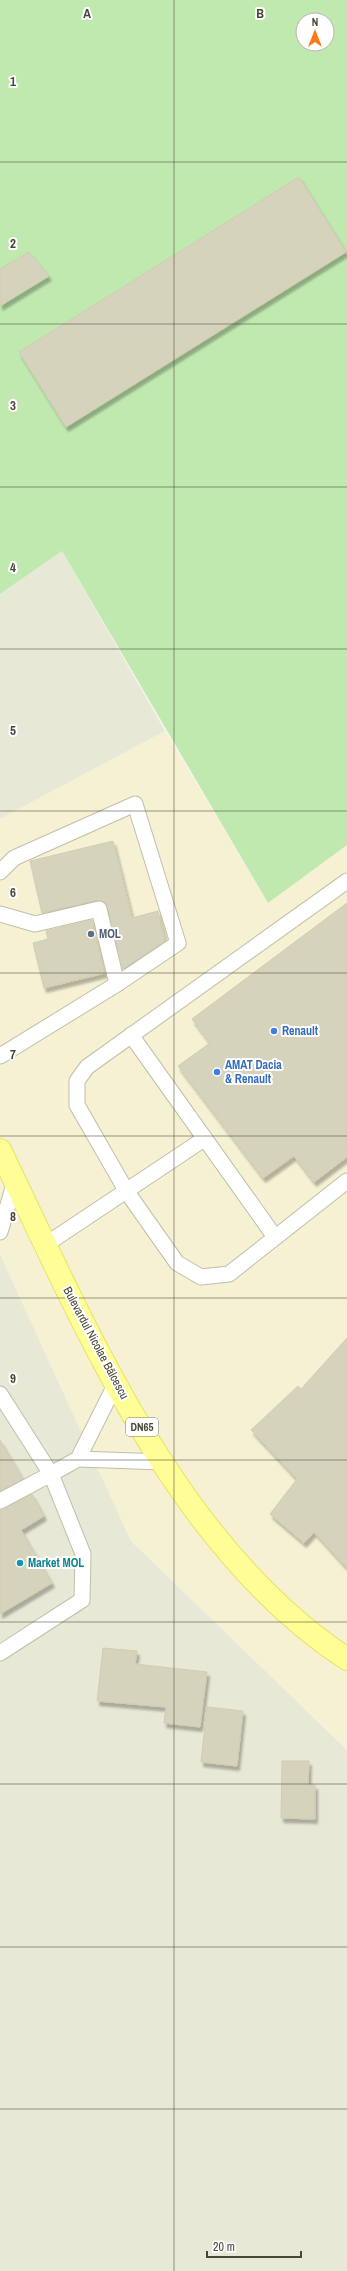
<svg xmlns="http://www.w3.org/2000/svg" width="347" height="2271" font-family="'Archivo Narrow',sans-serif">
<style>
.residential{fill:#e8e8d6}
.commercial{fill:#f6f1d3}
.green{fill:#c0e9b0;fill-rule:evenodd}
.building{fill:#d6d3bd;stroke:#d1cdb0;filter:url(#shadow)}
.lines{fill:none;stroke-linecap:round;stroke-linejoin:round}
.lane-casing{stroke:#c0bfaa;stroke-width:17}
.primary-casing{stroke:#e5e365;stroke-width:24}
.lane{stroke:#fff;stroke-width:15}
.primary{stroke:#fffe96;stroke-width:22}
.grid{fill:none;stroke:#484636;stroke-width:1;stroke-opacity:0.55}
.service-dot{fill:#5c6f8a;stroke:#fff;stroke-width:1.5}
.shop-dot{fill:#3f7fe0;stroke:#fff;stroke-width:1.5}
.culture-dot{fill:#0f9aa8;stroke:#fff;stroke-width:1.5}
.labels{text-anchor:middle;stroke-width:4;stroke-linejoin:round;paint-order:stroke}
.shield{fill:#fff;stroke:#7f7e72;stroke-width:1}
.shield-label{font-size:11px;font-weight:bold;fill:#484636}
.service-label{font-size:12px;font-weight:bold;fill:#4e5e75;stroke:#fff;text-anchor:start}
.shop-label{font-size:12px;font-weight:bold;fill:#366cbe;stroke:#fff;text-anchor:start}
.street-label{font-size:12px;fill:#484636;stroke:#fff}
.culture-label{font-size:12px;font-weight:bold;fill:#0d838f;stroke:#fff;text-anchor:start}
.grid-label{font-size:13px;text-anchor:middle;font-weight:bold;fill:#484636;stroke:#fff;stroke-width:4;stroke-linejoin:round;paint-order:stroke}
</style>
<defs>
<filter id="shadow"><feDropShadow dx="2.5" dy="4.5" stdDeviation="1" flood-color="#0004"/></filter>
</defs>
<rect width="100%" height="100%" fill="#f4f4e8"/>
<g class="residential">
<polygon points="62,551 165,731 0,819 0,594"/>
<polygon points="0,1254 131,1541 347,1750 347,2271 0,2271"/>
</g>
<polygon class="commercial" points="165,731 268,903 347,845 347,1750 131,1541 0,1254 0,819"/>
<path class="green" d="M0 0H347V845L268 903 62 551 0 594ZM303 20H327V44H303Z"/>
<g class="building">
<polygon points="299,177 346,252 66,427 19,352"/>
<polygon points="29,252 49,276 0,306 0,269"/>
<polygon points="113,841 132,918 158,911 165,941 123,969 106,903 97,900 42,913 30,861"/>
<polygon points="347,903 347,1157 314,1182 294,1156 263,1178 178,1066 210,1043 192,1019"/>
<polygon points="92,920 105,973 44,988 33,943 48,939 46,931"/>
<polygon points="347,1338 347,1568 314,1532 304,1543 270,1514 297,1479 251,1430 298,1386 301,1389"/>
<polygon points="0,1440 23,1479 0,1491"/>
<polygon points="32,1494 44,1516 21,1530 52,1583 0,1614 0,1510"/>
<polygon points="103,1648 137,1651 135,1664 207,1672 200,1727 164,1723 166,1707 97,1701"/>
<polygon points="207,1707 243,1711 237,1766 201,1762"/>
<polygon points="282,1761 309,1761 308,1785 315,1785 315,1819 281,1818"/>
</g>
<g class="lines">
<defs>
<g id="lane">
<polyline points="0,872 14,858 135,804 178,943 117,984"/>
<polyline points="347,881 87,1067 77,1081 77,1105 127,1192 177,1263 201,1277 229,1274 347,1181"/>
<polyline points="0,914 35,924 99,909 117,984 0,1056"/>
<polyline points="131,1035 275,1237"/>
<polyline points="0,1232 15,1181"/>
<polyline points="45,1245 204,1139"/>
<polyline points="0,1394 51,1474 78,1459 116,1383"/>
<polyline points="78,1459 163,1462"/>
<polyline points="0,1501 51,1474 83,1554 82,1600 0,1653"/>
</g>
<path id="primary" d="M0 1150C86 1328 176 1547 347 1659"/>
</defs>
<use href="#lane" class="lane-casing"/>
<use href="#primary" class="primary-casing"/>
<use href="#lane" class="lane"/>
<use href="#primary" class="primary"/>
</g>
<path class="grid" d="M174 0V2271M0 162H347M0 324H347M0 487H347M0 649H347M0 811H347M0 973H347M0 1136H347M0 1298H347M0 1460H347M0 1622H347M0 1784H347M0 1947H347M0 2109H347"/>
<circle class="service-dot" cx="91" cy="934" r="4"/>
<g class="shop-dot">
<circle cx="274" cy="1031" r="4"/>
<circle cx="217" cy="1072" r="4"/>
</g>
<circle class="culture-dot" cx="20" cy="1563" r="4"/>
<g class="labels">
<rect class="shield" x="126" y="1418" width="32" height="18" rx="3"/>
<g class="shield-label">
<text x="142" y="1431">DN65</text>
</g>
<g class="service-label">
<text x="99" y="938">MOL</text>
</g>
<g class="shop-label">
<text x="282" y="1035">Renault</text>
<text x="225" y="1069">AMAT Dacia<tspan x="225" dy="14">&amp; Renault</tspan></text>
</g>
<g class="street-label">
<text transform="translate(96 1343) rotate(62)" y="4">Bulevardul Nicolae Bălcescu</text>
</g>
<g class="culture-label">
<text x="28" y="1567">Market MOL</text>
</g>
</g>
<g class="grid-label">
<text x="87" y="18">A</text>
<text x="260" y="18">B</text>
<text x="13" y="86">1</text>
<text x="13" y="248">2</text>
<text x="13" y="410">3</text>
<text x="13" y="572">4</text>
<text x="13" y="735">5</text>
<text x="13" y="897">6</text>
<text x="13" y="1059">7</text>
<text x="13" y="1221">8</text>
<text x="13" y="1383">9</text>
</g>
<g transform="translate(315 32)"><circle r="19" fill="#ffffff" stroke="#b6b5af"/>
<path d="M0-3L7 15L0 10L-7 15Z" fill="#fc7917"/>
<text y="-6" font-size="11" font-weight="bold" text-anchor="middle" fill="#484636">N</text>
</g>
<path d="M207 2251v6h94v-6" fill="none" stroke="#484636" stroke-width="2"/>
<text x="213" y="2251" font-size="12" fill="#484636" stroke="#ffffff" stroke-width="3" paint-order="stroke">20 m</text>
</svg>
